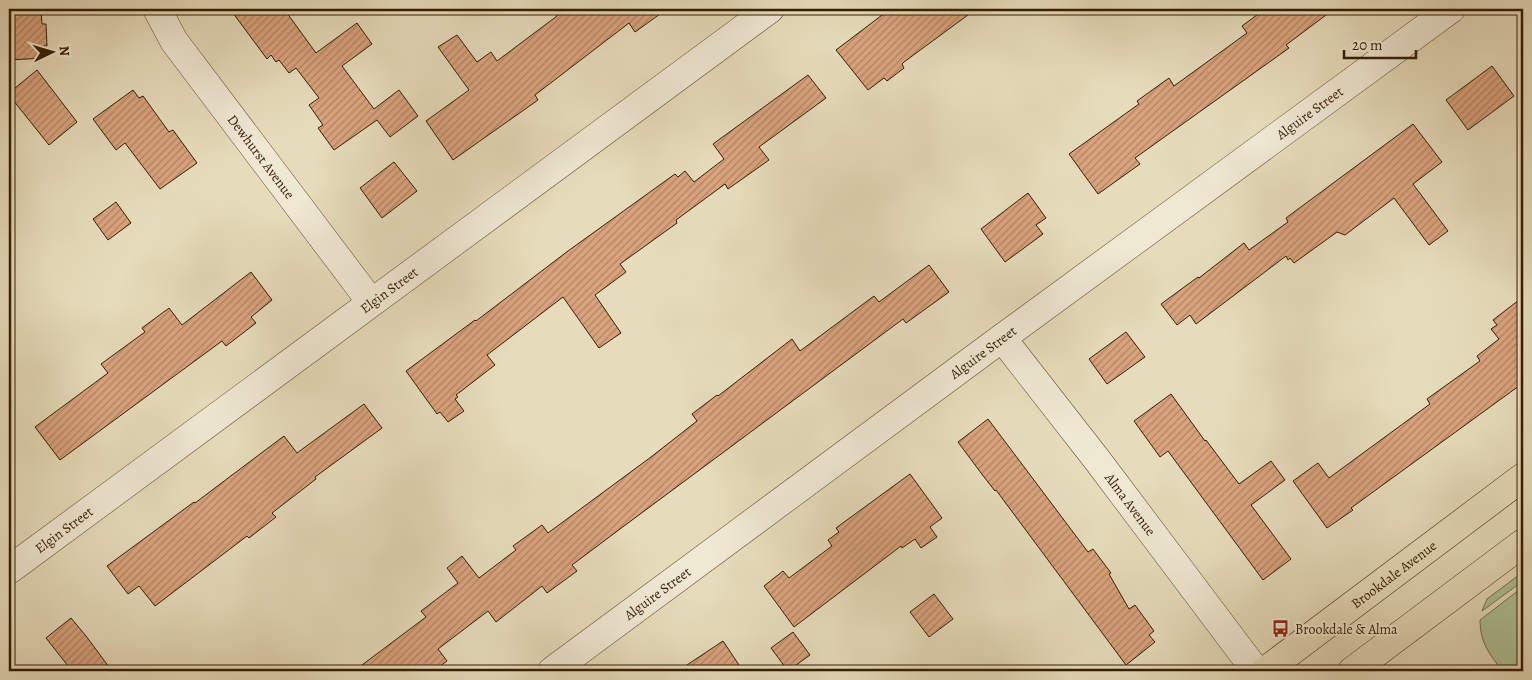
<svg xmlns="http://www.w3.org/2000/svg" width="1532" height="680" font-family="Alegreya,serif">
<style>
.green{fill:#aec296;stroke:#71704c}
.building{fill:url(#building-hatch);stroke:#341d01}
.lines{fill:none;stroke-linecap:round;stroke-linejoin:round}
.street-casing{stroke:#604d30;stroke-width:29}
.primary-casing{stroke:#341d01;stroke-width:29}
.street{stroke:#efe8d3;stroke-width:28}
.primary{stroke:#e6dcbb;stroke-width:28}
.labels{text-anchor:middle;stroke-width:4;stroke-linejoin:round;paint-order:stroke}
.street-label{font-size:14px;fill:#341d01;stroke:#efe8d3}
.poi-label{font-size:14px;fill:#341d01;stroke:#efe8d3;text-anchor:start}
</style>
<defs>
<pattern id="building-hatch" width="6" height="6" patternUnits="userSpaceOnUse" patternTransform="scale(1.25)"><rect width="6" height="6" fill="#d9a37d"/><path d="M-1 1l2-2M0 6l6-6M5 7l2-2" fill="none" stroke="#b18464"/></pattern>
</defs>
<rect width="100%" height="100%" fill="#e6dcbb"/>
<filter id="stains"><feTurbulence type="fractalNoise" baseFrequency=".004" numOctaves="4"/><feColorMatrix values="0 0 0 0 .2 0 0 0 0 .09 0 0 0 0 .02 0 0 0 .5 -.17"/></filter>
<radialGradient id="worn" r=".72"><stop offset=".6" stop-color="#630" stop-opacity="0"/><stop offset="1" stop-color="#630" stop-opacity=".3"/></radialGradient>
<g class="green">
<polygon points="1523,572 1523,581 1482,611 1487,599"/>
<path d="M1523 587V671H1502C1489 653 1480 643 1480 620Z"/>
</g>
<g class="building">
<polygon points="9,9 41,9 42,24 46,24 47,46 43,46 44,58 9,60"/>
<polygon points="230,9 284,9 316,53 357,23 372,44 342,66 374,109 399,90 418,116 390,137 377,120 334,150 318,128 323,125 309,105 319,98 296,68 289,73 279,60 276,62 271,55 267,59"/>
<polygon points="551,9 667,9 635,32 629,23 535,95 538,100 453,160 426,121 469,90 438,47 457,35 477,62 491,52 497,61 557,16"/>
<polygon points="890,9 976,9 904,62 902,64 904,68 887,81 884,78 868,90 836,50"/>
<polygon points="1265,9 1334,9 1286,45 1289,48 1135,158 1140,164 1098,194 1069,154 1139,104 1137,101 1169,78 1174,86 1247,33 1242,26"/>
<polygon points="1492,66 1514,96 1468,130 1446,100"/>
<polygon points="37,70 77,122 49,145 9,95 9,93"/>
<polygon points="808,75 826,98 759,147 769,160 728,189 725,184 676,220 677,223 620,264 626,272 595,295 621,333 599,348 563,297 487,355 495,365 456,395 458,397 455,399 464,411 448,422 440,412 437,414 406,371 475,320 476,321 568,251 675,174 678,177 685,171 694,182 724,159 713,144"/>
<polygon points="133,90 139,98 143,96 169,132 173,130 197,163 160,189 125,143 116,150 93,119"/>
<polygon points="1413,124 1442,162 1413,184 1448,231 1429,245 1394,198 1345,235 1337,232 1294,263 1290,258 1288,260 1286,256 1196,324 1190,315 1177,325 1161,304 1198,277 1199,278 1244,243 1249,250 1288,222 1286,218"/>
<polygon points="394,162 417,191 382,218 360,188"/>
<polygon points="1028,193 1046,218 1036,225 1043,234 1005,262 981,229"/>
<polygon points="116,202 131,223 108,240 93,219"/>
<polygon points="929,265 949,292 906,323 903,319 624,526 572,565 577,571 547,593 542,586 496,622 488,611 438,649 447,661 433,671 354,671 426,617 421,611 458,583 447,568 462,556 479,578 516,550 513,546 542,525 548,533 651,457 697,421 692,414 717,395 718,396 792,339 800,351 874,296 879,302"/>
<polygon points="251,272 272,300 251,317 256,323 226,346 222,341 60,460 35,427 108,373 101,364 145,332 142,328 169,308 182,325"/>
<polygon points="1523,297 1523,383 1351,508 1353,510 1327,528 1293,481 1318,463 1329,478 1430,404 1427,399 1480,361 1477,356 1499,339 1491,329 1497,325 1493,320"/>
<polygon points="1126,332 1145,357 1107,384 1089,359"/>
<polygon points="1171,394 1205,441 1206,440 1239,484 1271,461 1285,480 1251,505 1291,559 1263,580 1168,451 1160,457 1134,421"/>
<polygon points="364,404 382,428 315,477 316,479 272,513 276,517 249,538 247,536 155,606 139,586 128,594 107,566 194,502 195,503 284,436 297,453"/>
<polygon points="988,419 1088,552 1093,549 1111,573 1109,574 1129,609 1135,605 1154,631 1149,635 1155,642 1126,665 996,490 995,491 981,473 958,442"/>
<polygon points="910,474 942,518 930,527 937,537 921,548 915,539 902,548 901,546 794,627 764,586 783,571 789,578 832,546 828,540 839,532 836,528"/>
<polygon points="934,594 953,619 929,637 910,612"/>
<polygon points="71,618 86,636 112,671 72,671 46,638"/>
<polygon points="793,632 810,655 788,671 771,648"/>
<polygon points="723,641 739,665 729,671 678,671"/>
</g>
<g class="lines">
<defs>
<g id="street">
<path id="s1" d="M157 9 174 41 371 302"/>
<path id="s2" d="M1002 338 1098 461 1256 671"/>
<path id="s3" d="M9 570 770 9"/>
<path id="s4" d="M552 671 1002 338 1451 9"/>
</g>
<g id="primary">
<path id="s5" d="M1265 671 1523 477"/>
<polyline points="1352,671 1523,543"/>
</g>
</defs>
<use href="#street" class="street-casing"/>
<use href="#primary" class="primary-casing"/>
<use href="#street" class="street"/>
<use href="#primary" class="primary"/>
</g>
<defs>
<symbol id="bus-bare" viewBox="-9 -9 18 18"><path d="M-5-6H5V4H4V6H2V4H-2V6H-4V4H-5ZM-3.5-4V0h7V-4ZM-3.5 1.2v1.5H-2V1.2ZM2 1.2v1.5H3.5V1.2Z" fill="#8f2418" stroke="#efe8d3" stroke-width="2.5" paint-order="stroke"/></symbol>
</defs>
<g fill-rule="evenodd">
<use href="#bus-bare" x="1268" y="616" width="25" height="25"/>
</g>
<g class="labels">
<g class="street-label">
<text dy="5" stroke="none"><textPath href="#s4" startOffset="941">Alguire Street</textPath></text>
<text dy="5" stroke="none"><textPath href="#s1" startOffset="181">Dewhurst Avenue</textPath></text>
<text dy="5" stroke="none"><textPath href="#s3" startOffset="472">Elgin Street</textPath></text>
<text dy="5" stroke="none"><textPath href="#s4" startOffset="536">Alguire Street</textPath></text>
<text dy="5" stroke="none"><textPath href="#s2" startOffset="210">Alma Avenue</textPath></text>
<text dy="5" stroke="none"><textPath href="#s3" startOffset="68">Elgin Street</textPath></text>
<text dy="5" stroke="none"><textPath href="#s5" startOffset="161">Brookdale Avenue</textPath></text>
<text dy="5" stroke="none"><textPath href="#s4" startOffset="131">Alguire Street</textPath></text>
</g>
<g class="poi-label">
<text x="1295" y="634">Brookdale &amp; Alma</text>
</g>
</g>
<rect width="1532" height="680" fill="none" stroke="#e6dcbb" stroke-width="30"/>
<rect x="10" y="10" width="1512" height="660" fill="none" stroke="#341d01" stroke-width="2.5"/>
<rect x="15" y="15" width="1502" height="650" fill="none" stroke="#341d01"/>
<g transform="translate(52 52) rotate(85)" stroke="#efe8d3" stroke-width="4" paint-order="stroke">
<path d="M0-4L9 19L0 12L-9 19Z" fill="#341d01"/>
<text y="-8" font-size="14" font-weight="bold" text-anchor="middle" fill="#341d01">N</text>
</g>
<path d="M1344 50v8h72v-8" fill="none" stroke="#341d01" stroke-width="2.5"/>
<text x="1352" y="50" font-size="15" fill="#341d01" stroke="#efe8d3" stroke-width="4" paint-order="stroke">20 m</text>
<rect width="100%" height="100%" filter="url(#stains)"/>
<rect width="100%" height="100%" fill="url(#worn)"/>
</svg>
